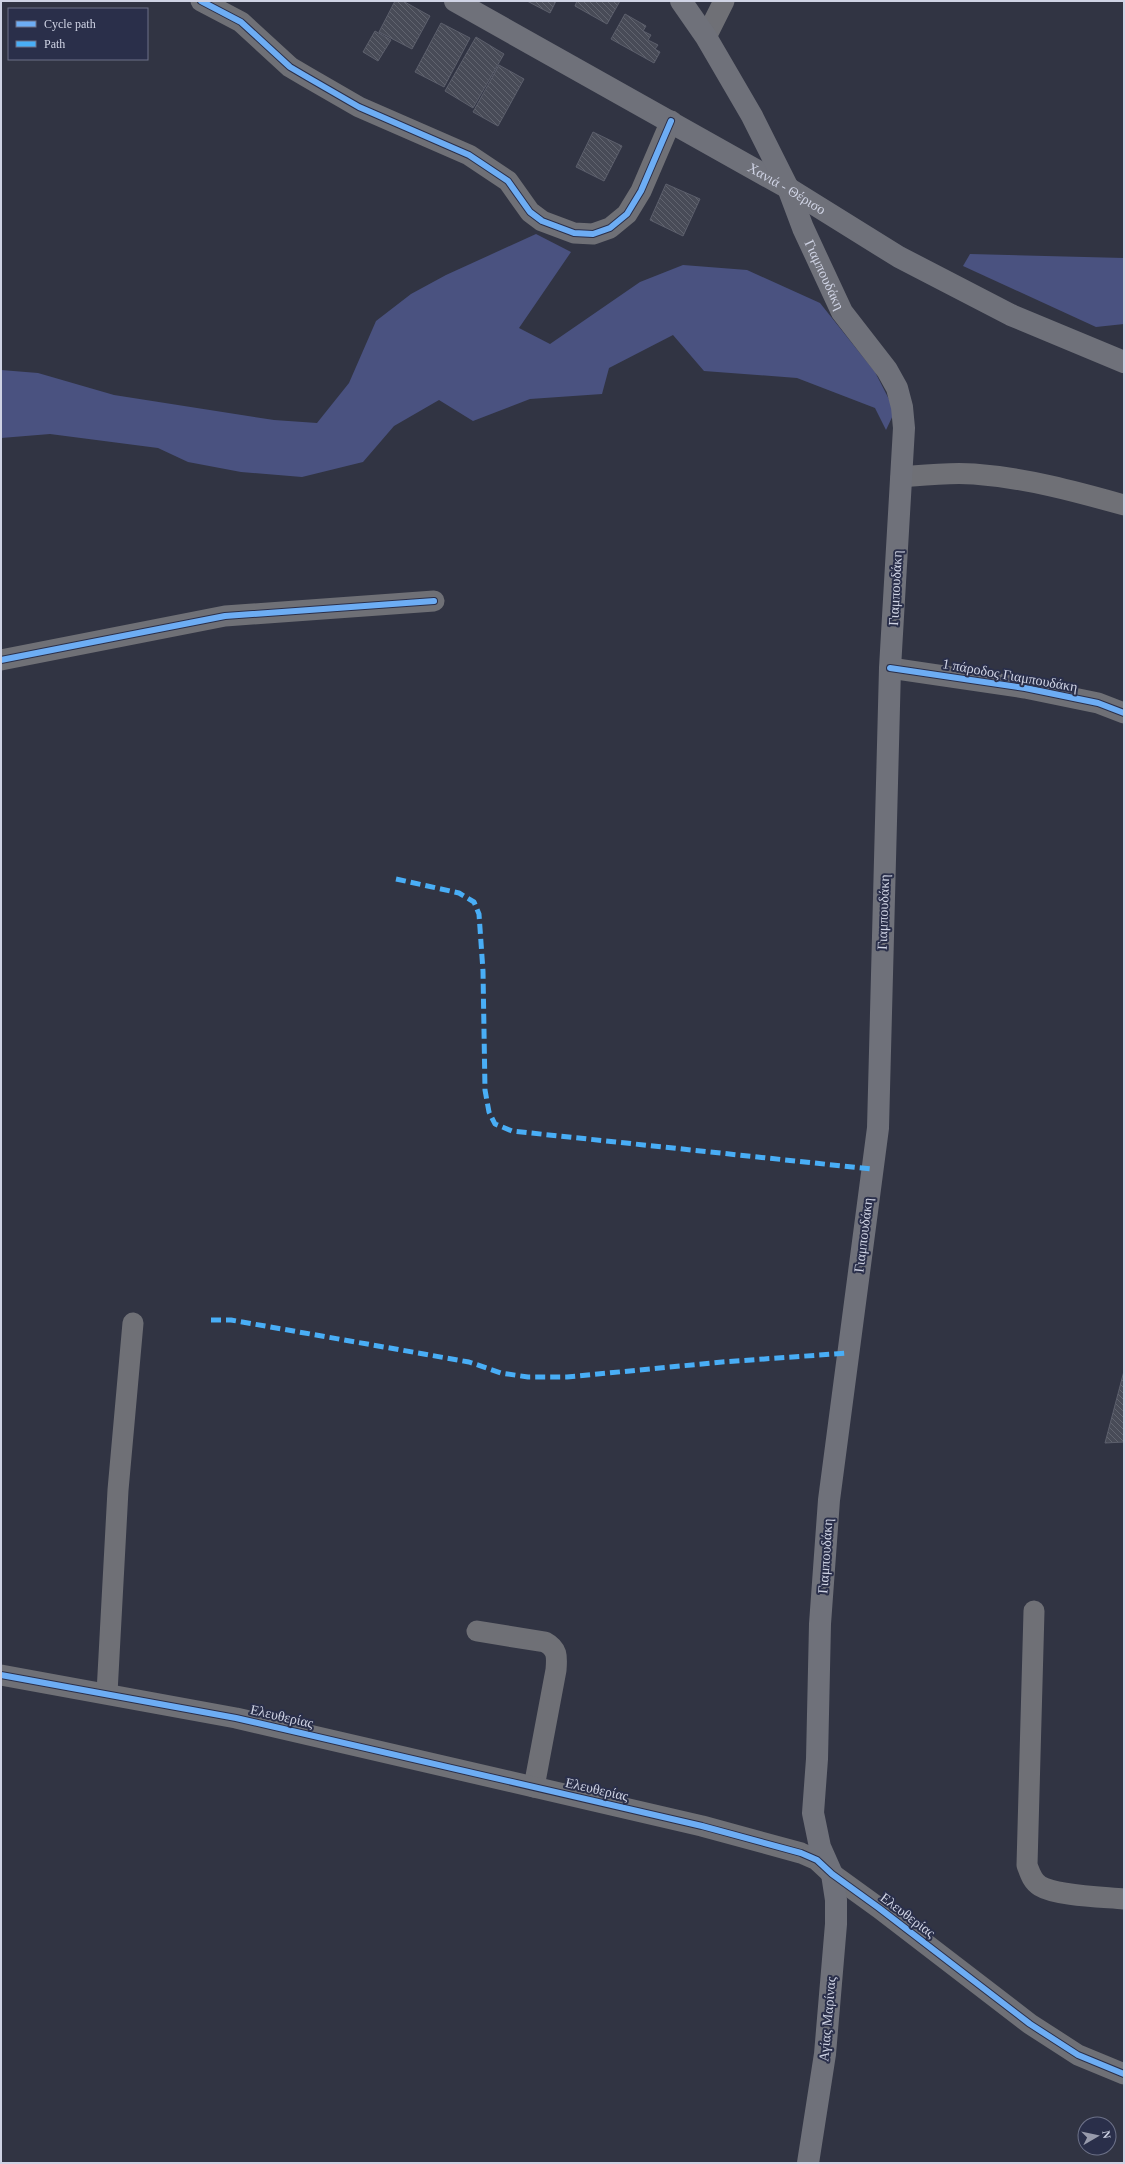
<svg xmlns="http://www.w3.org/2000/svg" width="1125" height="2164" font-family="'Times New Roman',serif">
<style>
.grass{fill:#4a5280}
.building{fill:url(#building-back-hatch);stroke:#5c5f6c}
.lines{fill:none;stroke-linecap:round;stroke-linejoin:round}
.minor{stroke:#6f7076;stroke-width:21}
.major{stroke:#6f717a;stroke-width:22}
.quiet{stroke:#49aef6;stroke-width:5;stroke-dasharray:10 5;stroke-linecap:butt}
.cycleway-casing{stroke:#2a2f4a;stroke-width:8}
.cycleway{stroke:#6dadf4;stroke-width:6}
.labels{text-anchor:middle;stroke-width:4;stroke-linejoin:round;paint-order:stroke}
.street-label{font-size:14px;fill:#cfd3e4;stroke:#2a2f4a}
</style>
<defs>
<pattern id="building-back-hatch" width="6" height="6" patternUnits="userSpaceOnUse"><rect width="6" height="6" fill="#484b57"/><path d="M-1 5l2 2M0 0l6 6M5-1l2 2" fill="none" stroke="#61646f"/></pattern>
</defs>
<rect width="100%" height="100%" fill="#313443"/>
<g class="grass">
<polygon points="536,234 571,252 519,328 550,344 640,282 683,265 747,270 820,303 875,372 895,411 886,430 875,408 797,378 704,371 673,335 609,368 602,394 530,399 473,421 439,400 394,426 363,462 302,477 241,472 188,462 158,448 50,434 1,438 1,370 38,373 114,395 274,420 317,423 349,383 376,321 411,294 446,275"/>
<polygon points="970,254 1124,258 1124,324 1096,327 963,266"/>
</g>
<g class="building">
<polygon points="395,1 403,1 430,16 412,49 379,32"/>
<polygon points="527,1 556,1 550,13"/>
<polygon points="577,1 620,1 607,24 575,6"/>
<polygon points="625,14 646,26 643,31 651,35 648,40 658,45 655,49 660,52 654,63 611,39"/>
<polygon points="441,23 470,38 444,87 415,72"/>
<polygon points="375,31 391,40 378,61 363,52"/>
<polygon points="476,37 504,54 473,108 445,91"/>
<polygon points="499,65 524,79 498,126 473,112"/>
<polygon points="593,132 622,146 604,181 576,167"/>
<polygon points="666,184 700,199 683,236 650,220"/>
<polygon points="1124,1371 1124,1442 1105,1443"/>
</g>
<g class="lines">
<g class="minor">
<polyline points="201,1 241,22 290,67 307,77 359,107 469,155 508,181 530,212 542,221 574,233 593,234 610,228 627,214 641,191 671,121"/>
<polyline points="706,37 724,1"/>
<path d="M901 477C925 475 950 472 974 474 1026 478 1074 491 1124 505"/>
<polyline points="1,660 225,616 434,601"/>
<polyline points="890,668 1025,688 1098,703 1124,713"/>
<path d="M1034 1611 1027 1865C1030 1873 1032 1881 1040 1886 1056 1896 1104 1897 1124 1899"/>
<path d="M477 1631 545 1642C558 1649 557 1657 556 1670L534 1787"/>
<polyline points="1,1675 236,1718 702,1826 801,1853 817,1860 832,1874 879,1908 1030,2024 1078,2055 1124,2074"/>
<polyline points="107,1693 118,1490 133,1323"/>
</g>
<g class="major">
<path id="s1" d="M455 1 788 188 899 257 1011 315 1124 362"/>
<path id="s2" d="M681 1 706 37 752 116 788 188 803 228 842 312 887 370 897 388 902 407 904 428 890 668 878 1128 829 1500 820 1624 817 1759 813 1813 820 1847 832 1874 836 1900V1924L825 2054 808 2163"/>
</g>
<g class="quiet">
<polyline points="396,879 459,893 474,902 479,914 483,971 485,1090 489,1112 495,1124 512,1131 871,1169"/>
<polyline points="211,1320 231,1320 469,1362 501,1373 528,1377 567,1377 722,1362 848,1353"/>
</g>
<defs>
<g id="cycleway">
<polyline points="201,1 241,22 290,67 307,77 359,107 469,155 508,181 530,212 542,221 574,233 593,234 610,228 627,214 641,191 671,121"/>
<polyline points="1,660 225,616 434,601"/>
<polyline points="890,668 1025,688 1098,703 1124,713"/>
<polyline points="1,1675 236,1718 702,1826 801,1853 817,1860 832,1874 879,1908 1030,2024 1078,2055 1124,2074"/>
</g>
</defs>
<use href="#cycleway" class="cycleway-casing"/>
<use href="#cycleway" class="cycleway"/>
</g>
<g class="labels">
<g class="street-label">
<text dy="5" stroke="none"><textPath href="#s1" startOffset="381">Χανιά - Θέρισο</textPath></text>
<text dy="5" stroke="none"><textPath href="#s2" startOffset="310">Γιαμπουδάκη</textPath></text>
<text transform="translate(895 588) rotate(-87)" y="5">Γιαμπουδάκη</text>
<text transform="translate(1010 675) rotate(10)" y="5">1 πάροδος Γιαμπουδάκη</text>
<text transform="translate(883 912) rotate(-88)" y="5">Γιαμπουδάκη</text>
<text transform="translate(863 1235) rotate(-83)" y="5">Γιαμπουδάκη</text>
<text transform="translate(825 1556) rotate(-86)" y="5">Γιαμπουδάκη</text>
<text transform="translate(282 1716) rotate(13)" y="5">Ελευθερίας</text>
<text transform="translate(597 1789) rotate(13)" y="5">Ελευθερίας</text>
<text transform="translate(908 1915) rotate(37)" y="5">Ελευθερίας</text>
<text transform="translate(827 2019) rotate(-85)" y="5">Αγίας Μαρίνας</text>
</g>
</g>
<rect width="1125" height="2164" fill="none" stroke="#cfd3e4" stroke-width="4"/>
<rect x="8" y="8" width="140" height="52" fill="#2a2f4a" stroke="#6c7188"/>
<rect x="16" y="21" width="20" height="6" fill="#6dadf4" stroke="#6c7188"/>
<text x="44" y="28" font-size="12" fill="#cfd3e4">Cycle path</text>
<rect x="16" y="41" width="20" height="6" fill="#49aef6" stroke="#6c7188"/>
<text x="44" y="48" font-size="12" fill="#cfd3e4">Path</text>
<g transform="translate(1097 2136) rotate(81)"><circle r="19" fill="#2a2f4a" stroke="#6c7188"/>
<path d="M0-3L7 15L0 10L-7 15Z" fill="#989bac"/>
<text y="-6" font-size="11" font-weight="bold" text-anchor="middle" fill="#cfd3e4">N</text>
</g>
</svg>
